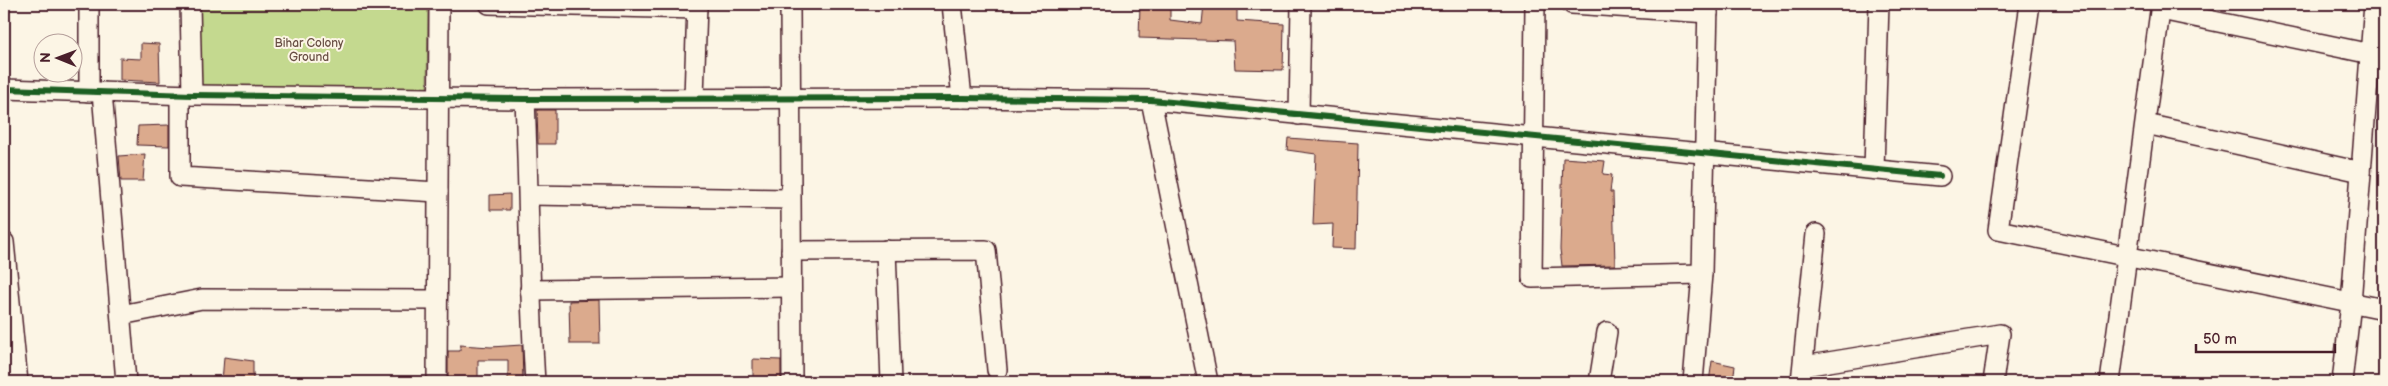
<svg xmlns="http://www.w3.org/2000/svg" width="2388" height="386" font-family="'Balsamiq Sans',sans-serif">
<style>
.green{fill:#c4d98f;stroke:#877c5d}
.building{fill:#dbaa8d;stroke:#4a1f2b}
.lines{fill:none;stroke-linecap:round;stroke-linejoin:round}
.minor-casing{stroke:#4a1f2b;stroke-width:22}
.minor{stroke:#fcf5e5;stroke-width:19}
.cycleway-casing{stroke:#fcf5e5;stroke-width:9}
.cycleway{stroke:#1b5e20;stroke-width:6}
.labels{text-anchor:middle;stroke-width:4;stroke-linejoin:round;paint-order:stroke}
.park-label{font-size:12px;fill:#684e44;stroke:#fcf5e5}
</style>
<rect width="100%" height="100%" fill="#fcf5e5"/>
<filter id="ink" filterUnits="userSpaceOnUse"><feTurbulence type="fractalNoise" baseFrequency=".02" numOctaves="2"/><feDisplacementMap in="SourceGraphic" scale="10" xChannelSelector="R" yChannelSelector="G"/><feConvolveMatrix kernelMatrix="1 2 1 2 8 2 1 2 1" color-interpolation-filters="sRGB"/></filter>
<g filter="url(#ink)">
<polygon class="green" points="190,4 428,4 427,94 192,95"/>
<g class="building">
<polygon points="1140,4 1170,4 1170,20 1202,24 1204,4 1237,4 1237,21 1284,24 1283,70 1235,69 1233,41 1139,38"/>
<polygon points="141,43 159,44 160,82 120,80 120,58 141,59"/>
<polygon points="537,110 555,110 555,144 538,144"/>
<polygon points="169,125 169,146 137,145 138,126"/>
<polygon points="1288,138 1358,143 1356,249 1332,248 1333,224 1313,225 1316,154 1287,150"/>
<polygon points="145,154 143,181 121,181 119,156"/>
<polygon points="1563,158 1605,161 1603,174 1612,175 1610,192 1613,192 1615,265 1562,266 1560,249"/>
<polygon points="510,194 510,210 490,210 490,195"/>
<polygon points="599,300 600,344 570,344 569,301"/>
<polygon points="460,345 491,347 522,345 523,382 508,382 508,360 478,360 478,382 448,382 448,351 460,351"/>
<polygon points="224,357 253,361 253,382 222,382"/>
<polygon points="753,359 781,360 781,382 753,382"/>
<polygon points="1712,361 1735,366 1733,382 1709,382"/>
</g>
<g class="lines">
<defs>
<g id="minor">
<polyline points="190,4 192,95"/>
<polyline points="489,4 697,9"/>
<polyline points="790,4 792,382"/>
<polyline points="952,4 962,98"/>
<polyline points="1535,4 1532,278 1702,274"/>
<polyline points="1572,4 1708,13"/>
<polyline points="2030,4 1998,230 2384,309"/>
<polyline points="2161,10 2371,54"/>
<polyline points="4,89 192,95 525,99 962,98 1151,100 1940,176"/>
<polyline points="89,92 89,4"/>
<polyline points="102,92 126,382"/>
<polyline points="180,95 180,177 438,192"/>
<polyline points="694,98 697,4"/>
<path d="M525 99C529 193 529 288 535 382"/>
<polyline points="1151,100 1208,382"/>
<polyline points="1299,115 1301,4"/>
<polyline points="2146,124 2361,172"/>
<polyline points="1874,169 1879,4"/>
<polyline points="529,195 790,199"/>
<polyline points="4,242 18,382"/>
<polyline points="886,250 891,382"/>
<polyline points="791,251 986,250 997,370"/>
<polyline points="530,290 791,287"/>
<polyline points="121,315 202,299 437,300"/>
<polyline points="1804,366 2000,334 1993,382"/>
<polyline points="437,382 439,4"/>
<polyline points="1599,382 1607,332"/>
<polyline points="1693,382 1702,274 1708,4"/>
<polyline points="1801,382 1816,234"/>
<polyline points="2110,382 2161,4"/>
<polyline points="2342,382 2351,303 2374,4"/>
</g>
</defs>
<use href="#minor" class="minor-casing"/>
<use href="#minor" class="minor"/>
<defs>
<polyline id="cycleway" points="4,89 192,95 525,99 962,98 1151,100 1940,176"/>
</defs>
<use href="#cycleway" class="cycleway-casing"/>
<use href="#cycleway" class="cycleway"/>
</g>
</g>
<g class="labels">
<g class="park-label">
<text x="309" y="47">Bihar Colony<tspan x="309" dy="14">Ground</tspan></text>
</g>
</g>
<rect width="2388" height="386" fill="none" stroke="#fcf5e5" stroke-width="20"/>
<rect x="10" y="10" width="2368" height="366" fill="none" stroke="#4a1f2b" stroke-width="2" filter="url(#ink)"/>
<g transform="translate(58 58) rotate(271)"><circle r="24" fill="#fcf5e5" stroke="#b59f9b"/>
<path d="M0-4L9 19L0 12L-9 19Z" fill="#4a1f2b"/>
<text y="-8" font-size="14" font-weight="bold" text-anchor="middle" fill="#4a1f2b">N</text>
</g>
<path d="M2196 344v8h139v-8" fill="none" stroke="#4a1f2b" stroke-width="2.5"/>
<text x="2203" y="344" font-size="15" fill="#4a1f2b" stroke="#fcf5e5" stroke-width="4" paint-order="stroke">50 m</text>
</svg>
